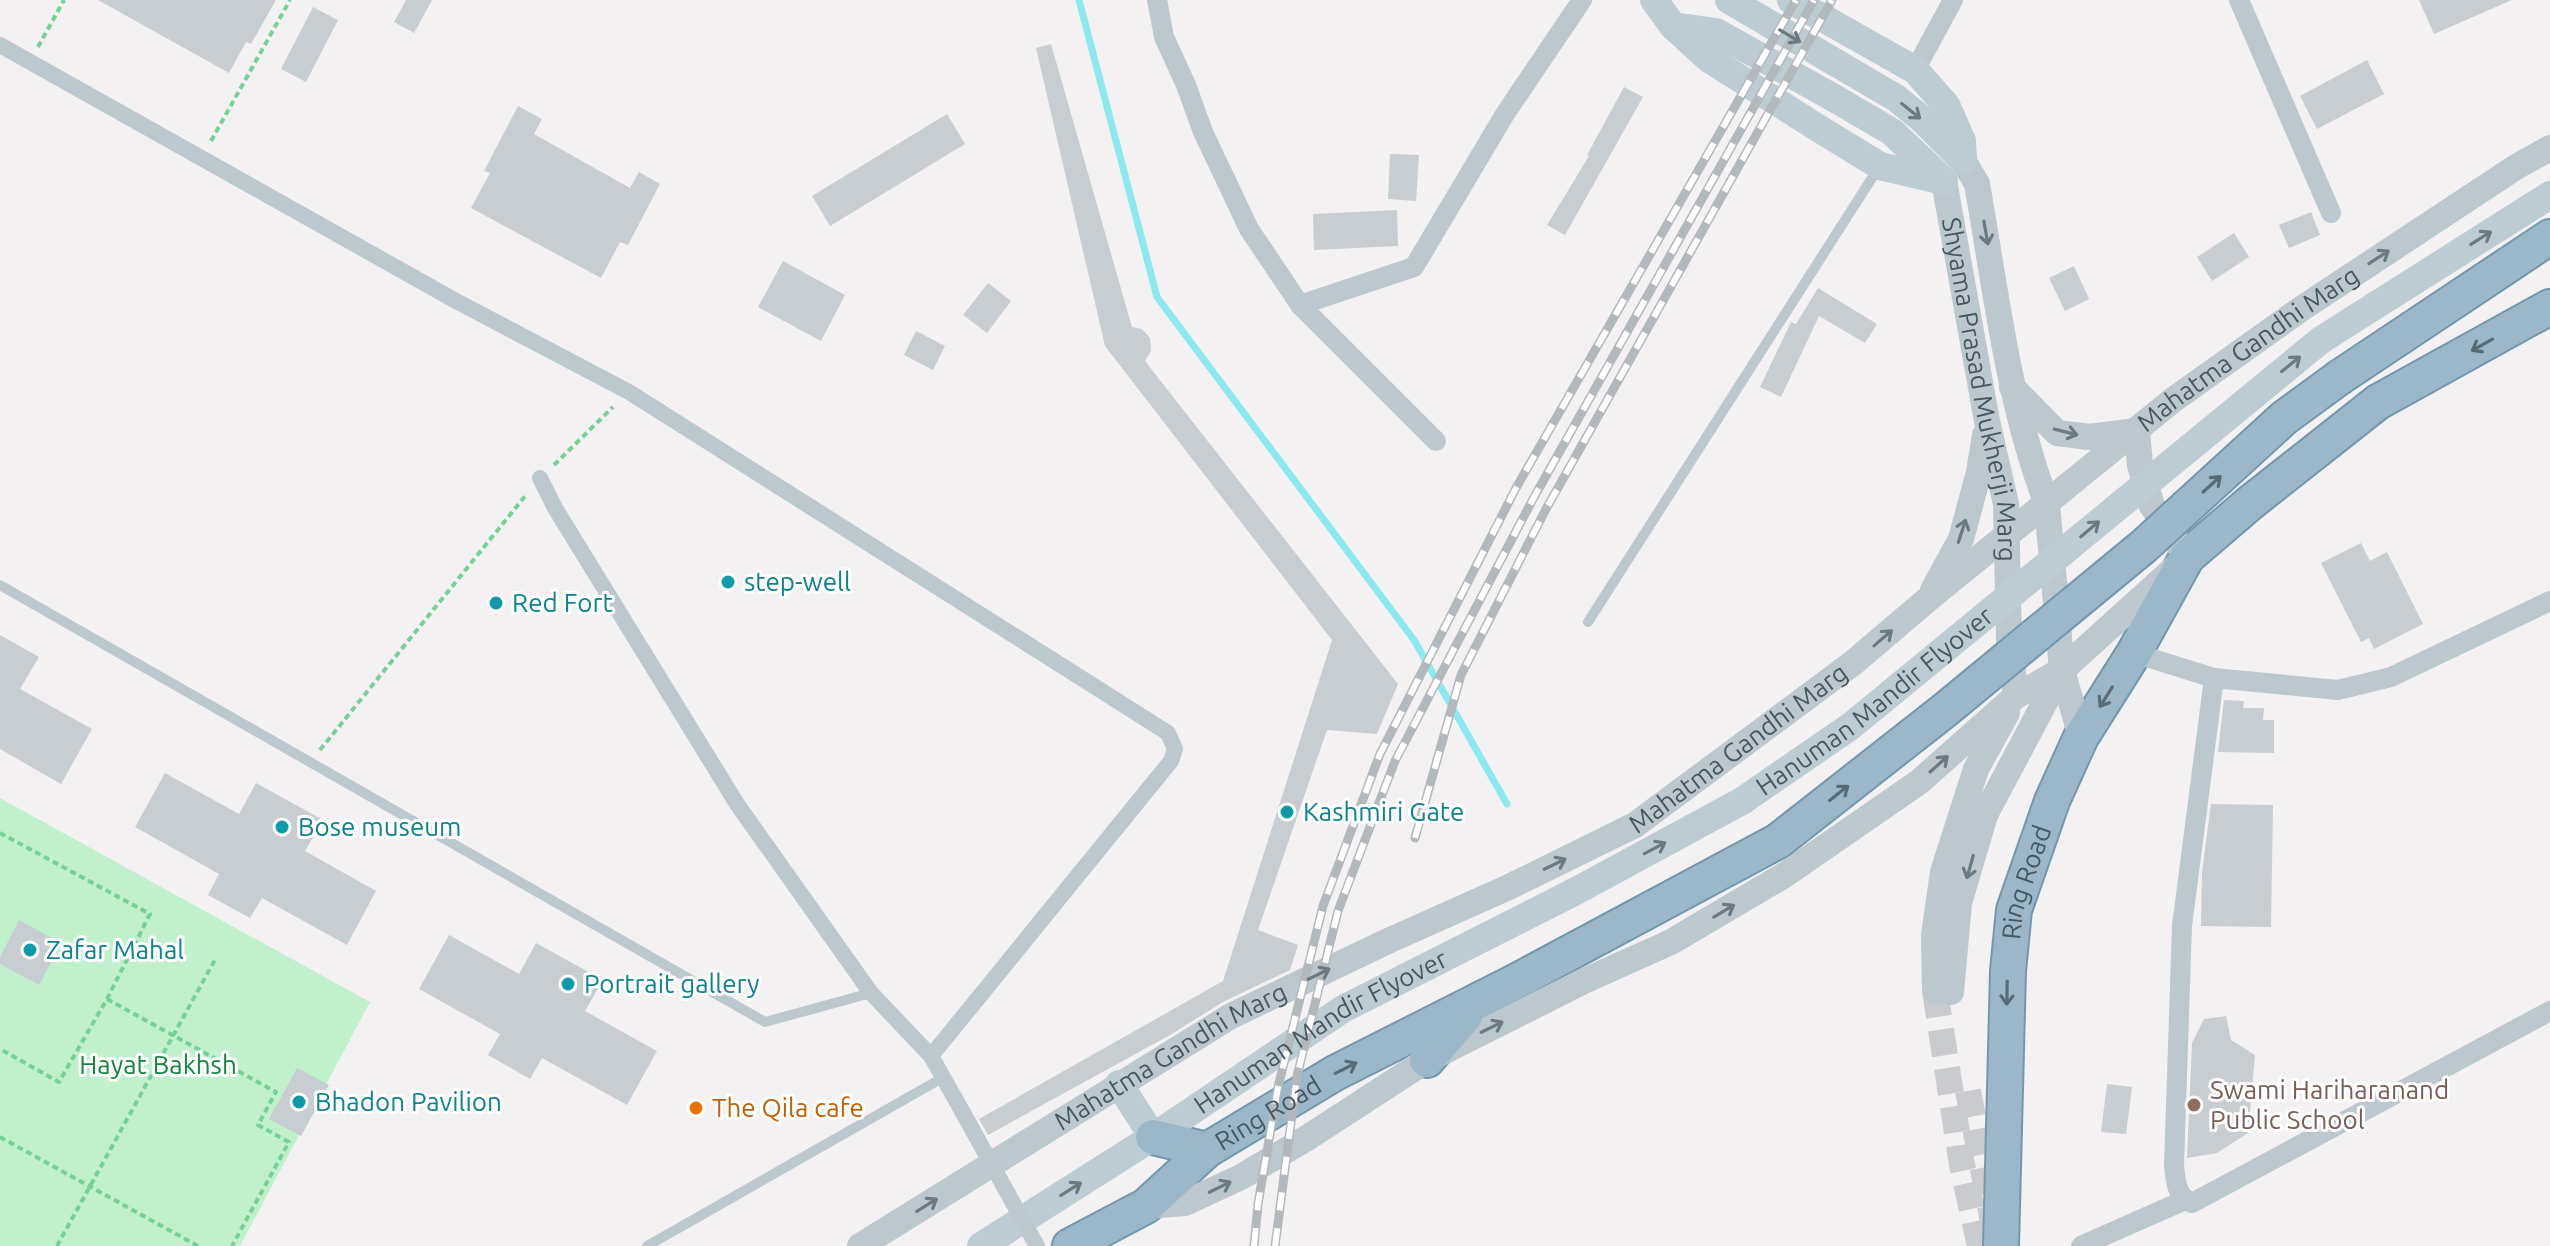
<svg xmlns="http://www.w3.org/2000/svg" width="2550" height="1246" font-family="Ubuntu,sans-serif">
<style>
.green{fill:#c0f1cc}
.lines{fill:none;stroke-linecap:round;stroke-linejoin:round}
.stream{stroke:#8ce9ef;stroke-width:7}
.building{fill:#c8cdd1}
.tertiary-tunnel{stroke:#c9cbce;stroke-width:26;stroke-dasharray:26 13;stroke-linecap:butt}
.trunk-casing{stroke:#7397ad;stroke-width:38}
.path{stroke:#76d197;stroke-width:4;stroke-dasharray:6 4;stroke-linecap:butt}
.service{stroke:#bcc8ce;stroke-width:10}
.pedestrian{stroke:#bcc8ce;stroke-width:16}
.minor{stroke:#bcc8ce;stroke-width:20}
.tertiary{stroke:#bcc8ce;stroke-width:26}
.secondary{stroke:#bdcbd3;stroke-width:28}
.trunk{stroke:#9cb8c8;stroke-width:34}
.rail-casing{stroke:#b3b8bc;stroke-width:9}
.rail{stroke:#fff;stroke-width:6;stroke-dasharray:18;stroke-linecap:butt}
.trunk-bridge-casing{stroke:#7397ad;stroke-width:38;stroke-linecap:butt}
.pedestrian-bridge{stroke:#bcc8ce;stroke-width:16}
.secondary-bridge{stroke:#bdcbd3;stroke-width:28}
.trunk-bridge{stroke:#9cb8c8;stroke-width:34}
.oneway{stroke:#6b7a82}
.oneway2{stroke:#6b7a81}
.oneway3{stroke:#596b75}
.culture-dot{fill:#0f9aa8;stroke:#fff;stroke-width:3}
.education-dot{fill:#8d6e63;stroke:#fff;stroke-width:3}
.food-dot{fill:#e8710a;stroke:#fff;stroke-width:3}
.labels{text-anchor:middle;stroke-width:6;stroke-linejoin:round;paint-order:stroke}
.street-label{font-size:26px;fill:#485860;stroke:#fff}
.culture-label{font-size:26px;fill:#0d838f;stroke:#fff;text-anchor:start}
.park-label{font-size:26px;fill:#15853d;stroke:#fff}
.education-label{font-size:26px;fill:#785e54;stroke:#fff;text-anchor:start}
.food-label{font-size:26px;fill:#c56008;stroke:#fff;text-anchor:start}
</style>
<rect width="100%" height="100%" fill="#f4f1f2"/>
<polygon class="green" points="0,798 370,1002 240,1246 0,1246"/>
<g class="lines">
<polyline class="stream" points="1079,0 1157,297 1414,640 1507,804"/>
</g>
<g class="building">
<polygon points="98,0 276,0 251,44 246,42 229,73"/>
<polygon points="406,0 432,0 414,33 394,22"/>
<polygon points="2419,0 2512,0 2434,34"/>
<polygon points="313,7 338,20 306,82 281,69"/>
<polygon points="1051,44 1132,327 1142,329 1150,338 1151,351 1145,361 1398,684 1377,734 1327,730 1258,930 1298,945 1290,970 1223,1002 1170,1035 988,1135 979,1119 1223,981 1332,640 1105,346 1036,48"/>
<polygon points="2367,60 2384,94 2317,129 2300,96"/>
<polygon points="1624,87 1643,97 1565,235 1547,225 1589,156 1587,155"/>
<polygon points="518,106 542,119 534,134 630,188 639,172 660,184 628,245 620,242 601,278 471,208 490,173 484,171"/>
<polygon points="947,114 965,144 830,226 812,196"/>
<polygon points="1390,154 1419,155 1416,201 1388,199"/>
<polygon points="1397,210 1398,246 1314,250 1313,214"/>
<polygon points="2311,212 2320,235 2289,248 2279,225"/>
<polygon points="2234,233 2249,257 2212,281 2197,257"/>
<polygon points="783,261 845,295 821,341 758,307"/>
<polygon points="2074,266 2089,299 2065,311 2049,278"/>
<polygon points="988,283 1011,301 987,333 963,315"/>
<polygon points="1818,288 1877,324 1865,343 1819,316 1781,397 1760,387 1791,322 1796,324"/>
<polygon points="916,331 945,346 933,370 904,355"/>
<polygon points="2361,543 2370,561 2387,552 2423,624 2374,649 2369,638 2361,642 2321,563"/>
<polygon points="0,635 39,657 20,689 92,729 61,784 0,749"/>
<polygon points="2224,700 2244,701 2243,708 2264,708 2263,720 2274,720 2274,753 2218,752"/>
<polygon points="165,773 239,814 256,783 323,820 305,851 376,891 347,945 262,898 250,918 208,895 219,874 135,827"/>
<polygon points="2211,804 2273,805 2271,927 2201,926 2202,872"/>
<polygon points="19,920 61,943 39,985 0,964 0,957"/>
<polygon points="449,935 519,974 536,943 603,980 585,1011 657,1051 627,1105 542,1058 530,1079 488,1055 500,1034 419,989"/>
<polygon points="2226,1016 2231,1040 2255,1055 2248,1133 2217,1153 2187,1158 2192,1043 2204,1019"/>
<polygon points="297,1068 329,1085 301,1136 269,1119"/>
<polygon points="2107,1084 2132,1087 2126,1134 2101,1132"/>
</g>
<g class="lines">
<g class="tertiary-tunnel">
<polyline points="1935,991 1962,1165 1980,1246"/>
<polyline points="1968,1091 1993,1221"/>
</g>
<defs>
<g id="trunk">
<polyline points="2340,377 2550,237"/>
<polyline points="1427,1060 1465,1016"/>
<polyline points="1153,1137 1207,1150"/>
<path id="s4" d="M1070 1246 1146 1206 1207 1150 1335 1073 1515 982 1778 841"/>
<path id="s5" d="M2001 1246 2008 971 2014 910 2052 801 2081 737 2134 653 2187 557 2250 503 2378 402 2550 307"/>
</g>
</defs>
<use href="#trunk" class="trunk-casing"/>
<g class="path">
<polyline points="38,47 64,0"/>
<polyline points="211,141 290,0"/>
<polyline points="554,465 613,407"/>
<polyline points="320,750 526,495"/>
<polyline points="0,833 150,914 107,999 59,1082 0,1049"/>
<polyline points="107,999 276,1092 258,1125 289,1142 232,1246"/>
<polyline points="0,1137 198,1246"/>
<polyline points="57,1246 216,958"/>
</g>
<g class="service">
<polyline points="0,585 765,1022 871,993"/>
<polyline points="1588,622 1879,167"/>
<polyline points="647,1246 944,1077"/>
</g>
<g class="pedestrian">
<polyline points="0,45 456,301 629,392 1168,733 1175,749 1171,761 931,1056"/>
<polyline points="540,478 555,508 737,804 871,993 931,1056 962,1111"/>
</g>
<g class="minor">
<polyline points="1157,0 1164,37 1186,85 1203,132 1249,229 1300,305 1436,441"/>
<polyline points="2239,0 2331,213"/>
<polyline points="1915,70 1953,0"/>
<polyline points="1300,305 1414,267 1505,114 1582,0"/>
<polyline points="2134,653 2214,678 2338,690 2391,677 2550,601"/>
<path d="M2214 678 2182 926 2174 1166C2176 1182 2176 1196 2192 1203L2550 1011"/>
<polyline points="2081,1246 2185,1200"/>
</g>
<g class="tertiary">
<path d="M1963 160 1977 184C1996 291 2008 402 2047 504L2062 670 2081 737"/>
<path id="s1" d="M1944 181 1987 421 2006 504 2009 640 2016 696"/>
<polyline points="1933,590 1961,539 1979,472 1985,435"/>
<polyline points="1935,991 1934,935 1943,872 1976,769 2007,713"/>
<polyline points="1951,992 1959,903 1985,815 2062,670"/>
<polyline points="1146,1206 1185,1203 1241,1177 1307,1138 1427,1060 1584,981 1671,942 1783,876 1919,782 2016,696 2062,670 2187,557 2152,506 2140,465 2137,431 2089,437 2057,433 2012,387"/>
<path id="s2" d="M860 1246 1231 1016 1388 941 1509 887 1635 825 1853 663 1927 600 2173 400 2301 309 2516 167 2550 148"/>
</g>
<g class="secondary">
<polyline points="1654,0 1673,26 1709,59 1818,128 1880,166 1944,181"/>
<polyline points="1729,0 1896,98 1923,120 1963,160"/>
<polyline points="1791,0 1915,70 1946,105 1962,141 1963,160"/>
<polyline points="1673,26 1716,32 1834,98 1892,132 1943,180"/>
<polyline points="2321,340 2550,195"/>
<polyline points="1119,1084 1153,1137"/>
<path id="s3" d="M981 1246 1153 1137 1343 1009 1576 891 1742 801"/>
</g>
<use href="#trunk" class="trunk"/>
<defs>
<g id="rail">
<polyline points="1415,838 1461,675 1546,509 1832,0"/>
<polyline points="1254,1246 1258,1204 1278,1087 1323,906 1380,754 1516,488 1796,0"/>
<polyline points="1275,1246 1297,1076 1338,911 1395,761 1533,499 1814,0"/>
</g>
</defs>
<use href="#rail" class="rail-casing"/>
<use href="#rail" class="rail"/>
<defs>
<polyline id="trunk-bridge" points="1778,841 1945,710 2144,546 2284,418 2340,377"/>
</defs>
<use href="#trunk-bridge" class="trunk-bridge-casing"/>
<polyline class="pedestrian-bridge" points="962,1111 1037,1246"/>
<path class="secondary-bridge" id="s6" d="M1742 801 1851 726 2321 340"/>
<use href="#trunk-bridge" class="trunk-bridge"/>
</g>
<defs><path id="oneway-shaft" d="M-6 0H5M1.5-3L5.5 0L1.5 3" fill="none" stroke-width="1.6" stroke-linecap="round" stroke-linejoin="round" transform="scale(2)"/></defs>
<g class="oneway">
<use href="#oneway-shaft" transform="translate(1790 36) rotate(31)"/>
<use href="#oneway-shaft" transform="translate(1911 111) rotate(39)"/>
<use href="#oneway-shaft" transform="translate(2481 238) rotate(-32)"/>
<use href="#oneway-shaft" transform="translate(2291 364) rotate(-39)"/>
<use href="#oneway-shaft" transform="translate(2090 529) rotate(-40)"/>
<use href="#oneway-shaft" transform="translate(1655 848) rotate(-28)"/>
<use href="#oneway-shaft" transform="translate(1071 1189) rotate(-32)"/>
</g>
<g class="oneway2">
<use href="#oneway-shaft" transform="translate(1986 233) rotate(80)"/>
<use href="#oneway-shaft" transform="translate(2379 257) rotate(-33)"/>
<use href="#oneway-shaft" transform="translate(2066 432) rotate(14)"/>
<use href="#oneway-shaft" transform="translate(1962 531) rotate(-72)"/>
<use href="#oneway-shaft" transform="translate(1883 638) rotate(-41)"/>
<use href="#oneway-shaft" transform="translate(1939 764) rotate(-42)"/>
<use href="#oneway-shaft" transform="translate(1555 864) rotate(-26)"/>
<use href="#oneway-shaft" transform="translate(1970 867) rotate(106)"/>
<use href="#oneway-shaft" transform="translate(1724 911) rotate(-31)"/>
<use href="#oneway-shaft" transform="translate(1319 974) rotate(-26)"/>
<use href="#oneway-shaft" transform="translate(1492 1027) rotate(-26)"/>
<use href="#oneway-shaft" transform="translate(1220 1187) rotate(-26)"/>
<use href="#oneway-shaft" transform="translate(927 1205) rotate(-32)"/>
</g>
<g class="oneway3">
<use href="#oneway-shaft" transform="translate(2482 345) rotate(151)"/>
<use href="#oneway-shaft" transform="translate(2212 484) rotate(-42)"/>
<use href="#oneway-shaft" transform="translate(2106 697) rotate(122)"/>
<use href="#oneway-shaft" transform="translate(1839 793) rotate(-38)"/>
<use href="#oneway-shaft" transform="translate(2007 993) rotate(91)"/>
<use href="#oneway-shaft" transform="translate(1346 1068) rotate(-27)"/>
</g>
<g class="culture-dot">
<circle cx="728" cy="582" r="8"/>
<circle cx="496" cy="603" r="8"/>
<circle cx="1287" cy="812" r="8"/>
<circle cx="282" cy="827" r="8"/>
<circle cx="30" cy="950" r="8"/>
<circle cx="568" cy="984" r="8"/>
<circle cx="299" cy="1102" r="8"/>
</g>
<circle class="education-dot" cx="2194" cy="1105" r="8"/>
<circle class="food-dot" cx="696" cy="1108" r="8"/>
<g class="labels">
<g class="street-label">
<text dy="9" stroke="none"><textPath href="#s2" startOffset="1660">Mahatma Gandhi Marg</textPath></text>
<text dy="9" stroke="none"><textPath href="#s1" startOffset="212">Shyama Prasad Mukherji Marg</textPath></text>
<text dy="9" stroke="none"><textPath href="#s6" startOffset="166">Hanuman Mandir Flyover</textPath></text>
<text dy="9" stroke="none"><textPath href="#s2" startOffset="1012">Mahatma Gandhi Marg</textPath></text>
<text dy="9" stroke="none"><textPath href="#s5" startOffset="366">Ring Road</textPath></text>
<text dy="9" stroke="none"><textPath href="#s3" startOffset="402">Hanuman Mandir Flyover</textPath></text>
<text dy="9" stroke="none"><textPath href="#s2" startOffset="364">Mahatma Gandhi Marg</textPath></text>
<text dy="9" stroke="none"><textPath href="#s4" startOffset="240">Ring Road</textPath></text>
</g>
<g class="culture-label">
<text x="744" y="591">step-well</text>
<text x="512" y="612">Red Fort</text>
<text x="1303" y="821">Kashmiri Gate</text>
<text x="298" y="836">Bose museum</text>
<text x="46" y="959">Zafar Mahal</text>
<text x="584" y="993">Portrait gallery</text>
<text x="315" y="1111">Bhadon Pavilion</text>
</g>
<g class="park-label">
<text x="158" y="1074">Hayat Bakhsh</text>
</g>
<g class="education-label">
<text x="2210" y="1099">Swami Hariharanand<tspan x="2210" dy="30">Public School</tspan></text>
</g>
<g class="food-label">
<text x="712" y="1117">The Qila cafe</text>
</g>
</g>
</svg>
